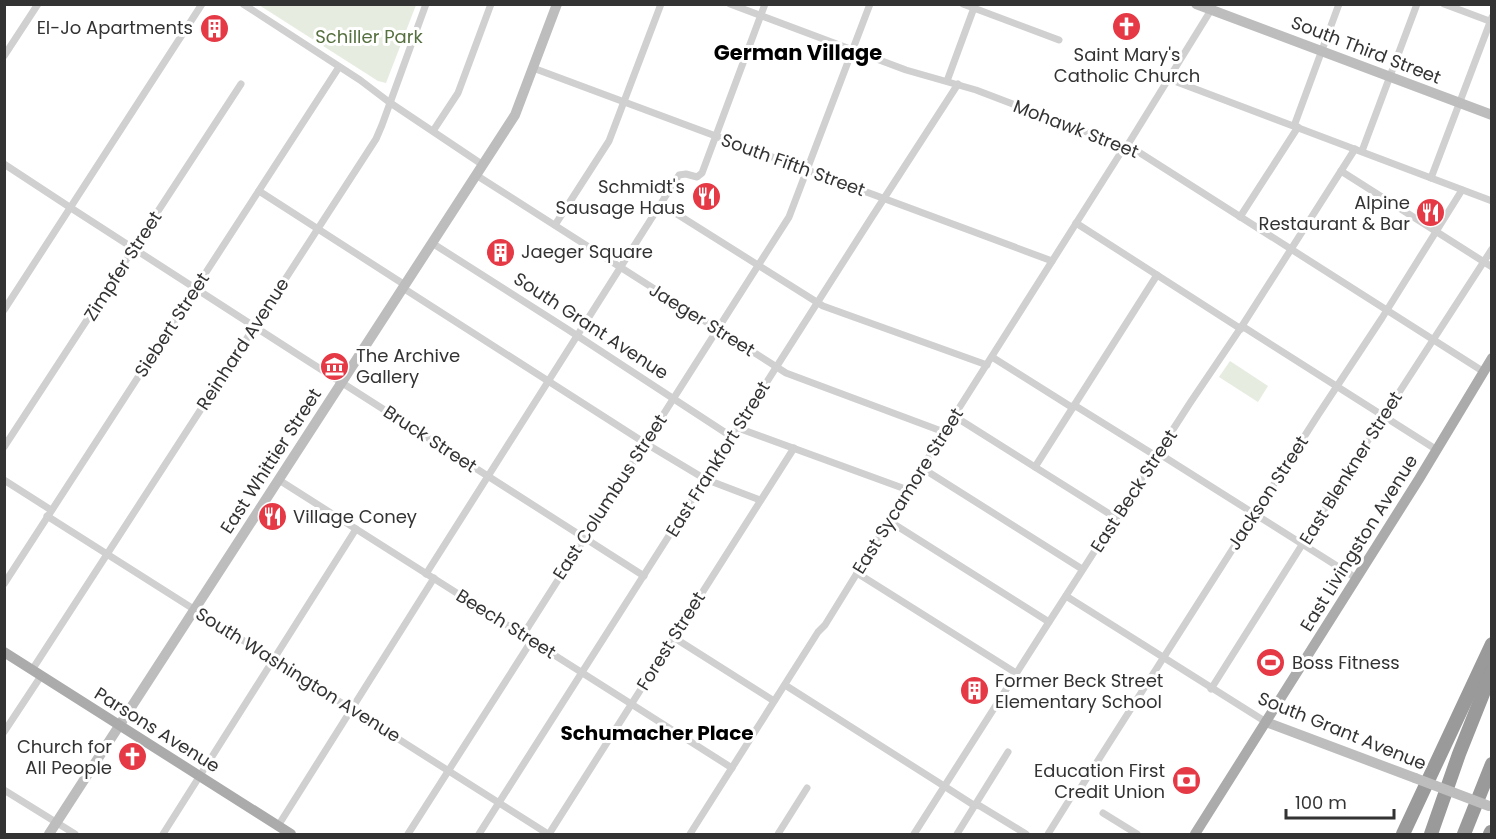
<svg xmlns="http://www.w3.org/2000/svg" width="1496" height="839" font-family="Poppins,sans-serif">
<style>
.green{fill:#e6ecdf}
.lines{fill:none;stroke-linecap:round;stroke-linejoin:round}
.street{stroke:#d0d0d0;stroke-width:7}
.secondary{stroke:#bdbdbd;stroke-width:10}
.primary{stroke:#ababab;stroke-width:10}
.highway{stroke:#9a9a9a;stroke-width:14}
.secondary-bridge{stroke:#bdbdbd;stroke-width:10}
.labels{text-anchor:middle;stroke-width:6;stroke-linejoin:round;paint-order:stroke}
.poi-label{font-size:18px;fill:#333;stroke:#fff;text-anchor:end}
.park-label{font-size:18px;fill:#56703f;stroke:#fff}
.street-label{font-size:18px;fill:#333;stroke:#fff}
.neighbourhood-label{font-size:20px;font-weight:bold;fill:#000;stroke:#fff}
.quarter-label{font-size:21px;font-weight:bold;fill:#000;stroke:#fff}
</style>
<rect width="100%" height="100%" fill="#fff"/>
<g class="green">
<polygon points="259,5 416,4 416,5 386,83 378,81"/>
<polygon points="1230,361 1268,386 1258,402 1219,377"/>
</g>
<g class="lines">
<g class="street">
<polyline points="243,4 360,80 389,102 483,165"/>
<polyline points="730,4 906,70 976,90 1137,151 1484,372"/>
<polyline points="963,4 1059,40"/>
<polyline points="1444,4 1492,22"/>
<polyline points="4,56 38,4"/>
<polyline points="533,68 1052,261"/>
<polyline points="1169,79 1492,201"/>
<polyline points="947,81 975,5"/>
<polyline points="1294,126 1339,4"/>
<polyline points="433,131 458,93 491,4"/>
<polyline points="1127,146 1211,10"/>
<polyline points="1362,151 1417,4"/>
<polyline points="4,164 71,208 297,354 644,576"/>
<polyline points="1341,171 1492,267"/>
<polyline points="476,175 786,373 944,432"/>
<polyline points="1431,178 1492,17"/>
<polyline points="259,191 405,285"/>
<polyline points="661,204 823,306 987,365"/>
<polyline points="1240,217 1298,127"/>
<polyline points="1076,223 1241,329"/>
<polyline points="555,225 609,141 661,4"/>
<polyline points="432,243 567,329 732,437"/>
<polyline points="403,288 645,443 705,479 760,500"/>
<polyline points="4,310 202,4"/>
<polyline points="1242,326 1437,450"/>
<polyline points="992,357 1073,408"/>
<polyline points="1074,405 1156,456"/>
<polyline points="954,416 1116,518"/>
<polyline points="738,428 908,490"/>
<polyline points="4,447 241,84"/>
<polyline points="1158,453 1356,578"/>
<polyline points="1035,467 1157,275"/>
<polyline points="922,468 1082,569"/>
<polyline points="4,480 51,510"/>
<polyline points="279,480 732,768"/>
<polyline points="47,516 548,834"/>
<polyline points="889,521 1049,622"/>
<polyline points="857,573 1016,673"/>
<polyline points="426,574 679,175 686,174 697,177 702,173 765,4"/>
<polyline points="4,584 339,67"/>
<polyline points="1066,596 1266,722"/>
<polyline points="523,635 789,217 870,4"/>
<polyline points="673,637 774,701"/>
<polyline points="32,670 376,139 382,125 426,4"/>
<polyline points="785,685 944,786 972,804 980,806 1026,834"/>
<polyline points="1211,689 1365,445 1492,249"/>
<polyline points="4,732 41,676"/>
<polyline points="4,790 75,834"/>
<polyline points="1076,795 1318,415 1382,318 1462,190"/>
<polyline points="1103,813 1137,834"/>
<polyline points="278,826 434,578"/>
<polyline points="163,834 356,529"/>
<polyline points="408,834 532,640"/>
<polyline points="479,834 870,220 958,84"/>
<polyline points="549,834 794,448"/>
<polyline points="690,834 818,632 825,625 954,416 1125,146"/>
<polyline points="778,834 807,788"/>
<polyline points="914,834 1049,622 1190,403 1242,326 1355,149"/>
<polyline points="957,834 1008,752"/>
<polyline points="1048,834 1073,794"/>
</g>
<g class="secondary">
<polyline points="1196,4 1492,115"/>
<polyline points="1266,722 1415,778"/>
<polyline points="49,834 515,115 557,4"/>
</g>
<g class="primary">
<polyline points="4,652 291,834"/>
<polyline points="1195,834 1419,479 1492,358"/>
</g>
<g class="highway">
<polyline points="1403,834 1492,644"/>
<polyline points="1431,834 1459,754 1492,671"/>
<polyline points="1464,834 1492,764"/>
<polyline points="1490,834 1491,832"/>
</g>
<polyline class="secondary-bridge" points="1415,778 1489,806"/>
</g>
<defs>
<symbol id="church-disc" viewBox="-11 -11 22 22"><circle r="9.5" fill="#e63946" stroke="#fff"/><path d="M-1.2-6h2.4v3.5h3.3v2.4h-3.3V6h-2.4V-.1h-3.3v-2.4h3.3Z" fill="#fff"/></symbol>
<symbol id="building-disc" viewBox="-11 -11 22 22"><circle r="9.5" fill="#e63946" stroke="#fff"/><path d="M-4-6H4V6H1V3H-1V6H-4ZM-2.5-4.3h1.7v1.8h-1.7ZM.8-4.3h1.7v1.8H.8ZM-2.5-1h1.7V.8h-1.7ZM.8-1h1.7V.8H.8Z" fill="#fff"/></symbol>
<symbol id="restaurant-disc" viewBox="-11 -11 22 22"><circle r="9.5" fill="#e63946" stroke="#fff"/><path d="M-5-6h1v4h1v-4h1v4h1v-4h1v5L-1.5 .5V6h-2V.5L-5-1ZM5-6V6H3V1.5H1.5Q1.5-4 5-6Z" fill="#fff"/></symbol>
<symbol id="museum-disc" viewBox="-11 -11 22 22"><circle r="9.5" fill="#e63946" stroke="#fff"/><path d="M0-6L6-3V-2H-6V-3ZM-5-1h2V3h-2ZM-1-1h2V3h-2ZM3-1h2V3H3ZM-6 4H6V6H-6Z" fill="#fff"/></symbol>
<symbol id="stadium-disc" viewBox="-11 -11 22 22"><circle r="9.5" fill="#e63946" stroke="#fff"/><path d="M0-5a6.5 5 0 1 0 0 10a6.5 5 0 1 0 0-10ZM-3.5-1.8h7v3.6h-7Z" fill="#fff"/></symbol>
<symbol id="bank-disc" viewBox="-11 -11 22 22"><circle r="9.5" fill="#e63946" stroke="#fff"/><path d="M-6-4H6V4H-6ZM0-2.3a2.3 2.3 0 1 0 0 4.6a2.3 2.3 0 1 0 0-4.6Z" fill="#fff"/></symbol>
</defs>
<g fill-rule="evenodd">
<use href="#church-disc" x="1110" y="10" width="33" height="33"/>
<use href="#building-disc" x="198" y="12" width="33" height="33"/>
<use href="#restaurant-disc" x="690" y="180" width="33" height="33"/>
<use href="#restaurant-disc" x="1414" y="196" width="33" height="33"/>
<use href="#building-disc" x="484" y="236" width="33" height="33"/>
<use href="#museum-disc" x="318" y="350" width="33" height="33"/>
<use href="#restaurant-disc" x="256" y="500" width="33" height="33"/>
<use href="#stadium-disc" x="1254" y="646" width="33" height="33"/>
<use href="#building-disc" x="958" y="674" width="33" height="33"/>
<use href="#church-disc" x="116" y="740" width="33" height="33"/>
<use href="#bank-disc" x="1170" y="764" width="33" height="33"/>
</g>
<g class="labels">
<g class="poi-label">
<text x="193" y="34">El-Jo Apartments</text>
<text x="1127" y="61" text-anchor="middle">Saint Mary's<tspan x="1127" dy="21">Catholic Church</tspan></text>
<text x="685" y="193">Schmidt's<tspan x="685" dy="21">Sausage Haus</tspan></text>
<text x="1410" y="209">Alpine<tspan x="1410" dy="21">Restaurant &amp; Bar</tspan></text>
<text x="521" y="258" text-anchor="start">Jaeger Square</text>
<text x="356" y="362" text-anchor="start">The Archive<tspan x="356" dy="21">Gallery</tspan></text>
<text x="293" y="523" text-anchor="start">Village Coney</text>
<text x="1292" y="669" text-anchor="start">Boss Fitness</text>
<text x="995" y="687" text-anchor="start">Former Beck Street<tspan x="995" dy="21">Elementary School</tspan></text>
<text x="112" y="753">Church for<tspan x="112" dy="21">All People</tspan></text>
<text x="1165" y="777">Education First<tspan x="1165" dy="21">Credit Union</tspan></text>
</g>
<g class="park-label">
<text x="369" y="43">Schiller Park</text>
</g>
<g class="street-label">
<text transform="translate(1366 50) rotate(21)" y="6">South Third Street</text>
<text transform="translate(1076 129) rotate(21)" y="6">Mohawk Street</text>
<text transform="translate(793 165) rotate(20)" y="6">South Fifth Street</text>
<text transform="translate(123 266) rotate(-57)" y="6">Zimpfer Street</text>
<text transform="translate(702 320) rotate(32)" y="6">Jaeger Street</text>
<text transform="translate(172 325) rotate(-57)" y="6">Siebert Street</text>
<text transform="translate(591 326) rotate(33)" y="6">South Grant Avenue</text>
<text transform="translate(243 344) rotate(-57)" y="6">Reinhard Avenue</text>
<text transform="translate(430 439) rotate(33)" y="6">Bruck Street</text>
<text transform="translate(718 459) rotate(-58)" y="6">East Frankfort Street</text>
<text transform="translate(271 461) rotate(-57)" y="6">East Whittier Street</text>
<text transform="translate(1351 468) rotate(-58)" y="6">East Blenkner Street</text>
<text transform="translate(908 491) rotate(-58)" y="6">East Sycamore Street</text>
<text transform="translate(1134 491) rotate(-57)" y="6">East Beck Street</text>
<text transform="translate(1268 493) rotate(-57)" y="6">Jackson Street</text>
<text transform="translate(610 497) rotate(-57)" y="6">East Columbus Street</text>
<text transform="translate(1359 543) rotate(-58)" y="6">East Livingston Avenue</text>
<text transform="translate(506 624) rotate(32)" y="6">Beech Street</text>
<text transform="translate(671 641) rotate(-58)" y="6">Forest Street</text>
<text transform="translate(298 675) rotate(32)" y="6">South Washington Avenue</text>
<text transform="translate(157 730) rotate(32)" y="6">Parsons Avenue</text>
<text transform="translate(1342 731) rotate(22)" y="6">South Grant Avenue</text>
</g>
<g class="neighbourhood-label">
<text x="657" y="740">Schumacher Place</text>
</g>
<g class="quarter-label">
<text x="798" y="60">German Village</text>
</g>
</g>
<rect width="1496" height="839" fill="none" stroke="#333333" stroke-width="12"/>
<path d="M1286 809v9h108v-9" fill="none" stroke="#333333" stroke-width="3"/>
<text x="1295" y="809" font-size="18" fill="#333333" stroke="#ffffff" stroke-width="4.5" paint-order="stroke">100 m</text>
</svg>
